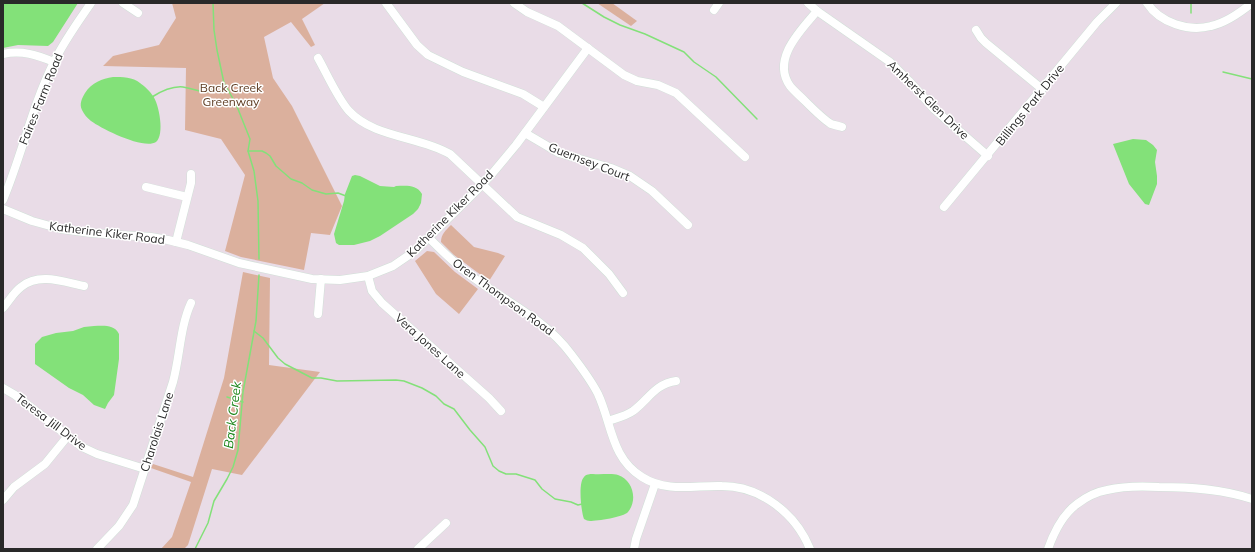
<svg xmlns="http://www.w3.org/2000/svg" width="1255" height="552" font-family="Mulish,sans-serif">
<style>
.green{fill:#dbb09d}
.water{fill:#83e179}
.lines{fill:none;stroke-linecap:round;stroke-linejoin:round}
.stream{stroke:#83e179;stroke-width:1.5}
.minor-casing{stroke:#d1e0d8;stroke-width:9}
.minor{stroke:#fff;stroke-width:8}
.labels{text-anchor:middle;stroke-width:3;stroke-linejoin:round;paint-order:stroke}
.park-label{font-size:12px;fill:#5d3b21;stroke:#fff}
.street-label{font-size:12px;fill:#292929;stroke:#fff}
.water-label{font-size:13px;font-style:italic;fill:#1b851a;stroke:#fff}
</style>
<rect width="100%" height="100%" fill="#e9dce7"/>
<g class="green">
<polygon points="172,3 325,3 302,19 315,45 311,47 291,22 264,37 273,78 292,106 342,206 330,235 311,233 304,270 241,257 225,251 245,175 221,139 185,130 186,68 103,66 113,56 159,45 176,18"/>
<polygon points="597,3 612,3 637,21 631,26"/>
<path d="M451 225 474 247 498 253 505 256 489 281 454 255 441 242C441 234 446 230 451 225Z"/>
<polygon points="427,251 434,252 455,272 478,289 459,314 436,294 415,261"/>
<polygon points="243,272 270,278 269,365 320,372 242,475 212,469 188,545 184,549 161,549 172,537 191,482 151,468 153,464 193,477 224,378"/>
</g>
<g class="water">
<polygon points="3,3 78,3 53,42 48,46 18,45 3,48"/>
<path d="M113 77C122 77 133 77 140 83 144 86 150 91 153 96 159 104 165 135 156 142 144 150 102 129 91 121 87 118 84 114 82 110 79 104 82 98 85 93 92 82 102 79 113 77Z"/>
<polygon points="1133,139 1146,140 1153,145 1157,150 1155,162 1157,176 1157,184 1149,205 1145,204 1129,184 1113,144"/>
<path d="M355 175 360 176 380 186 394 187 396 186C406 186 416 184 422 194L421 203 418 209 413 214 380 236 370 241 354 245H339L336 243 334 234 344 201 345 194 352 176Z"/>
<path d="M94 326C103 326 114 324 119 334V359L114 395 108 403 105 409 94 405 83 395 69 388 35 364V344L42 337 56 333 73 331 84 327Z"/>
<path d="M593 474C600 475 612 473 618 475 633 480 638 500 628 512 624 517 597 521 590 521 588 521 586 520 584 519 581 511 578 483 584 477 586 474 590 474 593 474Z"/>
</g>
<g class="lines">
<g class="stream">
<polyline points="213,3 214,30 217,50 224,83 236,104 250,139 248,151 254,171 258,201 259,259"/>
<polyline points="582,3 604,17 620,25 645,34 684,52 694,62 716,77 757,119"/>
<polyline points="1191,13 1191,3"/>
<polyline points="1223,72 1252,79"/>
<path d="M152 97C160 92 173 86 183 87 205 91 203 97 224 83"/>
<polyline points="248,151 262,151 266,153 270,156 276,166 291,179 302,183 312,190 326,194 338,193 346,196"/>
<polyline points="254,331 263,338 278,358 285,364 312,378 321,378 337,381 396,380 404,381 422,388 436,396 444,404 454,409 470,430 485,447 493,466 499,471 506,474 516,474 535,480 542,489 555,499 571,502 578,505 582,504"/>
<polyline points="227,397 243,402"/>
<polyline points="195,549 208,523 214,501 227,479 233,467 238,450 243,392 256,321 259,275"/>
</g>
<defs>
<g id="minor">
<polyline points="123,3 138,13"/>
<polyline points="386,3 417,45 428,55 463,72 523,94 544,107"/>
<polyline points="514,3 527,12 558,26 624,75 637,81 658,85 676,93 745,157"/>
<polyline points="808,3 817,11 890,62 909,81 934,109 988,156"/>
<path d="M1147 3C1160 23 1189 32 1211 26 1225 23 1241 12 1252 3"/>
<polyline points="714,10 719,3"/>
<path d="M817 11C801 30 771 59 790 86 794 91 800 96 805 101 811 107 823 119 831 124 834 125 839 126 842 127"/>
<polyline points="976,30 981,38 986,43 1042,89"/>
<path d="M3 54C22 50 37 55 54 62"/>
<path d="M318 58C327 74 338 99 349 111 374 138 419 136 450 154L517 217 561 235 583 248 609 274 623 293"/>
<polyline points="525,133 559,153 611,168 630,176 652,191 688,225"/>
<polyline points="146,187 187,197"/>
<path d="M3 200C22 155 32 106 54 62 64 41 78 22 91 3"/>
<polyline points="944,207 1097,22 1116,3"/>
<polyline points="3,209 32,221 61,229 91,233 151,237 168,240 188,245 239,263 312,279 340,280 368,276 393,266 415,251 476,191 491,175 516,145 588,48"/>
<path d="M429 238C443 252 457 266 474 278 507 302 546 320 571 354 581 367 591 380 598 394 612 424 611 458 642 477 667 493 695 485 722 486 761 486 796 514 810 549"/>
<polyline points="176,242 191,183 191,174"/>
<polyline points="368,276 372,291 382,303 489,398 501,411"/>
<path d="M3 308C9 301 14 292 21 287 39 272 64 282 84 286"/>
<polyline points="318,314 321,279"/>
<polyline points="3,388 15,395 82,447 97,454 145,469"/>
<path d="M608 421C617 418 626 416 633 411 649 399 655 384 676 381"/>
<polyline points="3,500 14,487 45,464 67,437"/>
<path d="M97 549 119 526 133 505 173 382C180 356 180 327 191 303"/>
<polyline points="418,549 446,523"/>
<polyline points="634,549 636,539 655,484"/>
<path d="M1048 549C1054 532 1062 515 1077 504 1086 497 1096 492 1107 490 1124 486 1142 486 1159 487 1191 487 1221 489 1252 499"/>
</g>
</defs>
<use href="#minor" class="minor-casing"/>
<use href="#minor" class="minor"/>
</g>
<g class="labels">
<g class="park-label">
<text x="231" y="92">Back Creek<tspan x="231" dy="14">Greenway</tspan></text>
</g>
<g class="street-label">
<text transform="translate(41 99) rotate(-68)" y="4">Faires Farm Road</text>
<text transform="translate(928 100) rotate(44)" y="4">Amherst Glen Drive</text>
<text transform="translate(1030 105) rotate(-51)" y="4">Billings Park Drive</text>
<text transform="translate(589 162) rotate(21)" y="4">Guernsey Court</text>
<text transform="translate(450 214) rotate(-45)" y="4">Katherine Kiker Road</text>
<text transform="translate(107 233) rotate(7)" y="4">Katherine Kiker Road</text>
<text transform="translate(503 297) rotate(36)" y="4">Oren Thompson Road</text>
<text transform="translate(430 346) rotate(42)" y="4">Vera Jones Lane</text>
<text transform="translate(51 422) rotate(37)" y="4">Teresa Jill Drive</text>
<text transform="translate(157 432) rotate(-72)" y="4">Charolais Lane</text>
</g>
<g class="water-label">
<text transform="translate(232 415) rotate(-83)" y="5">Back Creek</text>
</g>
</g>
<rect width="1255" height="552" fill="none" stroke="#292929" stroke-width="8"/>
</svg>
